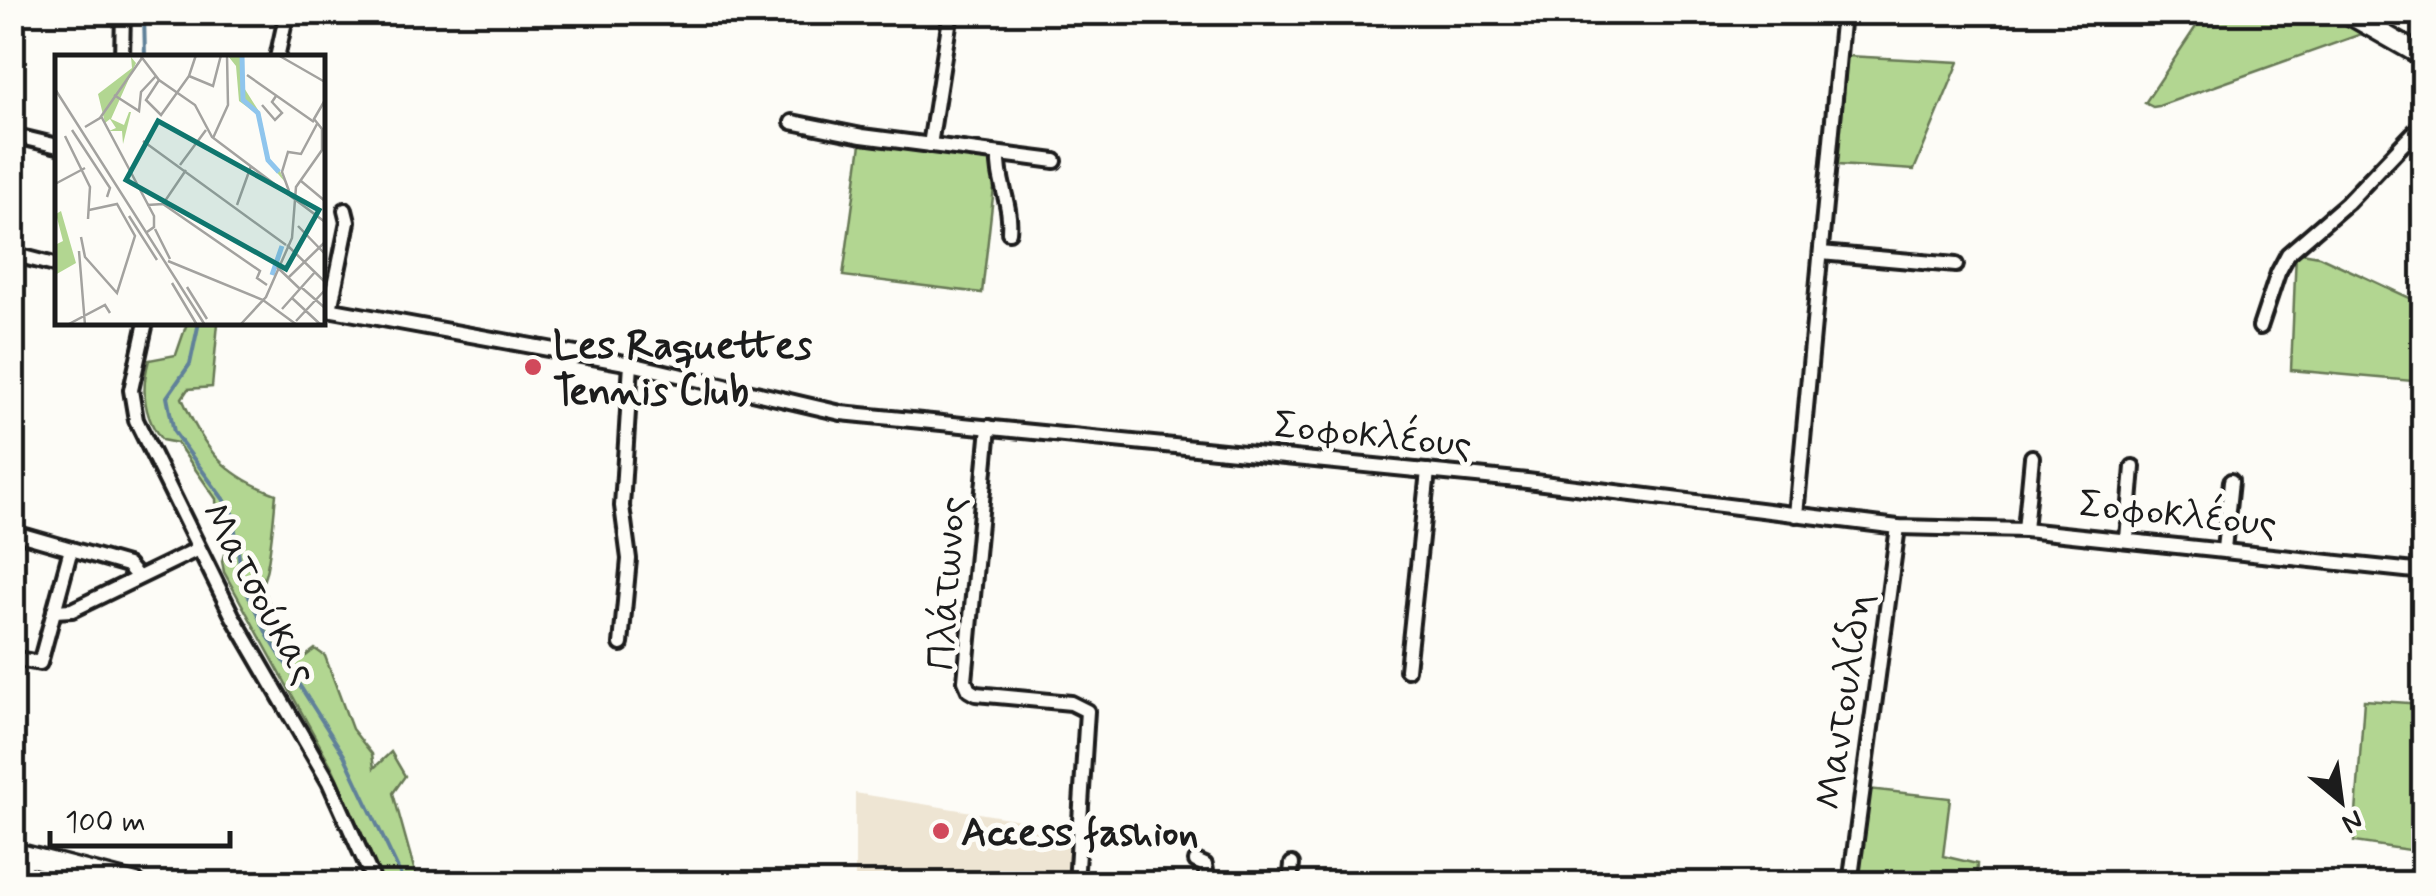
<svg xmlns="http://www.w3.org/2000/svg" width="2436" height="896" font-family="Mynerve,sans-serif">
<style>
.built{fill:#eee5d3}
.green{fill:#b2d691;stroke:#677956;stroke-width:2.5}
.lines{fill:none;stroke-linecap:round;stroke-linejoin:round}
.stream{stroke:#618199;stroke-width:4}
.street-casing{stroke:#1c1c1c;stroke-width:20}
.secondary-casing{stroke:#1c1c1c;stroke-width:25}
.street{stroke:#fdfcf7;stroke-width:12}
.secondary{stroke:#fdfcf7;stroke-width:18}
.poi-dot{fill:#d1495b;stroke:#fdfcf7;stroke-width:4}
.labels{text-anchor:middle;stroke-width:10;stroke-linejoin:round;paint-order:stroke}
.poi-label{font-size:40px;font-weight:bold;fill:#1c1c1c;stroke:#fdfcf7;text-anchor:start}
.street-label{font-size:40px;fill:#1c1c1c;stroke:#fdfcf7}
.inset-river{fill:none;stroke:#8fc5ed;stroke-width:5}
.inset-road{fill:none;stroke:#a3a29f;stroke-width:2.5}
.view{fill:#0f766e;fill-opacity:0.15;stroke:#0f766e;stroke-width:5}
.inset-edge{fill:none;stroke:#1c1c1c;stroke-width:5}
</style>
<rect width="100%" height="100%" fill="#fdfcf7"/>
<filter id="ink" filterUnits="userSpaceOnUse"><feTurbulence type="fractalNoise" baseFrequency=".01" numOctaves="2"/><feDisplacementMap in="SourceGraphic" scale="20" xChannelSelector="R" yChannelSelector="G"/><feConvolveMatrix kernelMatrix="1 2 1 2 8 2 1 2 1" color-interpolation-filters="sRGB"/></filter>
<g filter="url(#ink)">
<polygon class="built" points="855,793 1076,829 1071,883 855,883"/>
<g class="green">
<polygon points="2205,13 2332,13 2367,32 2159,106 2153,107 2145,103"/>
<polygon points="1847,56 1959,62 1914,170 1838,165"/>
<polygon points="861,144 997,161 982,293 843,276"/>
<polygon points="2296,252 2319,256 2423,304 2423,382 2291,370"/>
<path d="M187 323H218L212 387 188 389 182 398C204 449 223 475 276 494 274 512 270 572 262 583L278 629 292 654 306 656 315 649 325 656 352 729 372 754 374 768 391 752 405 776 393 793 418 883H383L333 769 224 572 222 561 228 542 217 520 216 499 177 443 162 440C143 416 141 388 149 360L176 355Z"/>
<polygon points="2364,700 2423,704 2423,852 2354,842"/>
<polygon points="1868,789 1950,798 1943,856 1977,864 1976,883 1855,884"/>
</g>
<g class="lines">
<g class="stream">
<polyline points="144,12 145,58"/>
<polyline points="199,322 190,364 167,397 174,432 232,511 243,584 268,636 344,755 405,884"/>
</g>
<defs>
<g id="street">
<polyline points="122,58 123,12"/>
<polyline points="277,58 287,12"/>
<polyline points="792,122 862,136 1055,161"/>
<polyline points="12,135 58,146"/>
<polyline points="930,145 951,12"/>
<path d="M999 154C997 181 1012 205 1009 232"/>
<polyline points="1821,253 1956,265"/>
<polyline points="12,254 58,266"/>
<polyline points="322,308 631,364 841,413 1527,481 1898,527 2025,530 2424,572"/>
<polyline points="330,310 348,222 345,210"/>
<polyline points="146,322 131,390 136,420 232,615 329,782 375,884"/>
<polyline points="2260,327 2278,273 2288,254 2347,203 2424,122"/>
<polyline points="989,427 965,681 969,690 976,694 1071,703 1087,711 1076,884"/>
<polyline points="1796,515 1843,12"/>
<polyline points="2025,530 2032,457"/>
<polyline points="12,532 127,565 138,577"/>
<polyline points="2127,539 2133,467"/>
<polyline points="2224,549 2231,481"/>
<polyline points="54,611 72,610 198,549"/>
<polyline points="621,644 629,559 622,506 631,364"/>
<polyline points="12,658 40,663 71,549"/>
<polyline points="1407,670 1428,471"/>
<polyline points="1196,861 1205,865 1208,884"/>
<polyline points="23,884 26,856"/>
<polyline points="1290,884 1292,864"/>
<polyline points="1850,884 1898,527"/>
</g>
<g id="secondary">
<polyline points="2345,12 2424,57"/>
<polyline points="12,852 136,884"/>
</g>
</defs>
<use href="#street" class="street-casing"/>
<use href="#secondary" class="secondary-casing"/>
<use href="#street" class="street"/>
<use href="#secondary" class="secondary"/>
</g>
</g>
<g class="poi-dot">
<circle cx="533" cy="367" r="10"/>
<circle cx="941" cy="831" r="10"/>
</g>
<g class="labels">
<g class="poi-label">
<text x="553" y="358">Les Raquettes<tspan x="553" dy="46">Tennis Club</tspan></text>
<text x="961" y="845">Access fashion</text>
</g>
<g class="street-label">
<text transform="translate(1373 433) rotate(6)" y="14">Σοφοκλέους</text>
<text transform="translate(2178 512) rotate(6)" y="14">Σοφοκλέους</text>
<text transform="translate(945 583) rotate(-86)" y="14">Πλάτωνος</text>
<text transform="translate(261 592) rotate(61)" y="14">Ματσούκας</text>
<text transform="translate(1842 701) rotate(-82)" y="14">Μαντουλίδη</text>
</g>
</g>
<g transform="translate(55 55)">
<rect width="270" height="270" fill="#fdfcf7"/>
<path d="M189 0 186 28 205 58 215 106 224 114 230 127 211 105 202 59 184 46 181 11 173 1ZM76 2 81 8 56 64 69 70 74 57H76L68 89 67 76H54L61 73 55 64 50 68 43 39 77 13ZM6 156 21 208 0 220V190L8 186 1 159Z" fill="#b2d691"/>
<path class="inset-river" d="M187 0 188 45 203 58 213 105 224 117M217 220 227 191"/>
<path class="inset-road" d="M85 0 104 25 140 50 157 82 270 167M223 0 270 27M192 20 259 67M134 21 158 31 166 0M104 25 91 45 106 60 134 21 141 0M0 34 150 270M59 40 84 56 86 37 101 21M207 50 220 65 227 58 217 47 221 41M46 61 99 161V172L92 177M30 72 45 63 87 3M17 75 55 133 52 142M10 81 35 132 33 164M158 83 173 50 172 0M88 86 231 190M125 110 151 75M246 126 270 146M0 129 30 113M234 136 227 117 233 97 246 99 262 69M108 149 205 216 202 223 212 230M92 150 108 149 131 115M182 150 196 111M74 161 102 205M243 171 270 199M100 174 115 204M26 182 30 202 62 238 80 181 62 149 34 155M232 190 270 227M24 196 30 270M113 206 208 245 242 270M222 212 245 234M233 223 270 187M117 228 142 270M132 232 152 264M246 232 270 253M237 243 266 270M227 254 260 217M241 266 270 235M186 269 211 242 237 183 241 132 267 95V74L259 64 270 45M12 270 50 250 55 258"/>
<path class="view" d="M103 66 264 155 231 214 71 125Z"/>
<rect width="270" height="270" class="inset-edge"/>
</g>
<rect width="2436" height="896" fill="none" stroke="#fdfcf7" stroke-width="50"/>
<rect x="25" y="25" width="2386" height="846" fill="none" stroke="#1c1c1c" stroke-width="4" filter="url(#ink)"/>
<g transform="translate(2341 801) rotate(151)" stroke="#fdfcf7" stroke-width="8" paint-order="stroke">
<path d="M0-8L18 38L0 25L-18 38Z" fill="#1c1c1c"/>
<text y="-15" font-size="28" font-weight="bold" text-anchor="middle" fill="#1c1c1c">N</text>
</g>
<path d="M50 831v15h180v-15" fill="none" stroke="#1c1c1c" stroke-width="5"/>
<text x="65" y="831" font-size="30" fill="#1c1c1c" stroke="#fdfcf7" stroke-width="8" paint-order="stroke">100 m</text>
</svg>
